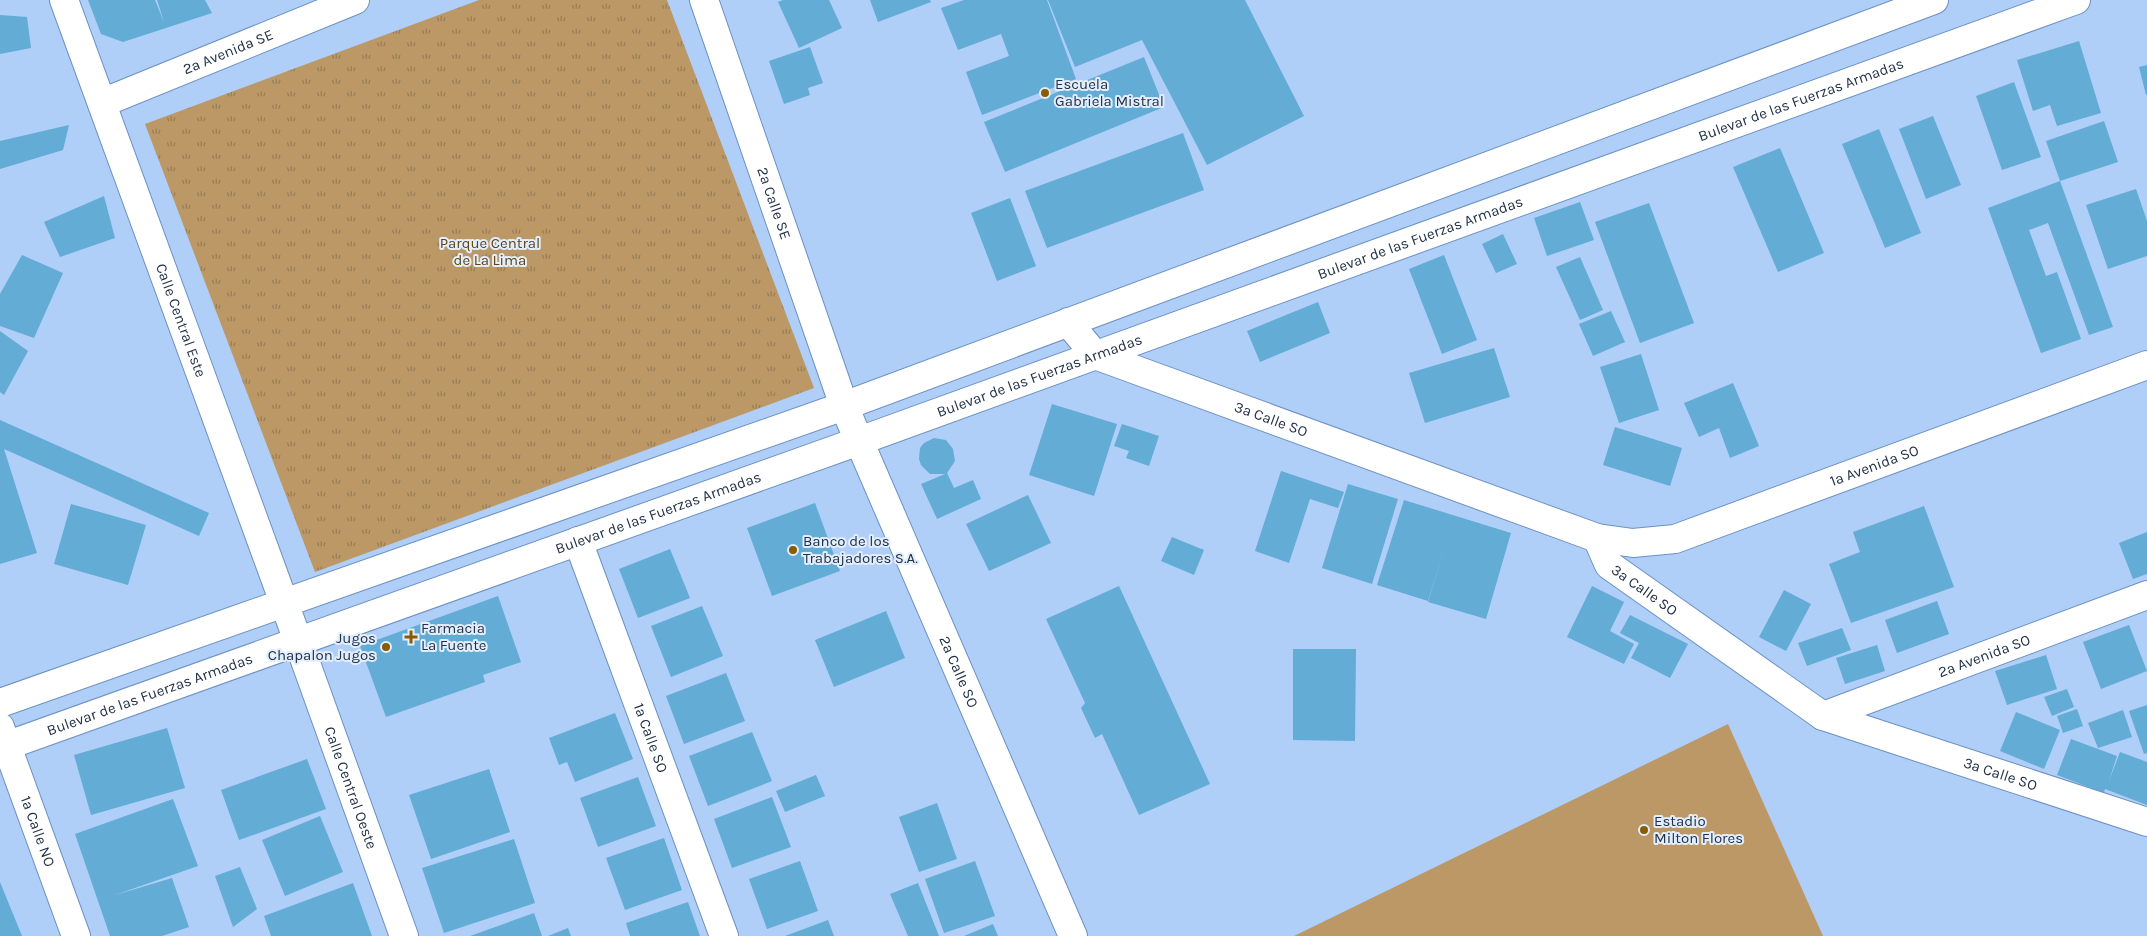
<svg xmlns="http://www.w3.org/2000/svg" width="2147" height="936" font-family="Karla,sans-serif">
<style>
.grass{fill:url(#grass-tufts)}
.pitch{fill:#bc9866}
.building{fill:#63acd6}
.lines{fill:none;stroke-linecap:round;stroke-linejoin:round}
.minor-casing{stroke:#6c91c2;stroke-width:30}
.tertiary-casing{stroke:#6c91c2;stroke-width:30}
.minor{stroke:#fff;stroke-width:28}
.tertiary{stroke:#fff;stroke-width:28}
.poi-dot{fill:#8a5c00;stroke:#e2eefe;stroke-width:2}
.labels{text-anchor:middle;stroke-width:4;stroke-linejoin:round;paint-order:stroke}
.street-label{font-size:15px;fill:#233246;stroke:#e2eefe}
.poi-label{font-size:15px;fill:#233246;stroke:#e2eefe;text-anchor:start}
.park-label{font-size:15px;fill:#604311;stroke:#e2eefe}
</style>
<defs>
<pattern id="grass-tufts" width="24" height="20" patternUnits="userSpaceOnUse" patternTransform="scale(1.25)"><rect width="24" height="20" fill="#bc9866"/><path d="M3 7l-1-3M5 7V3M7 7l1-3M15 17l-1-3M17 17v-4M19 17l1-3" fill="none" stroke="#987d56"/></pattern>
</defs>
<rect width="100%" height="100%" fill="#afcef8"/>
<polygon class="grass" points="479,0 667,0 814,388 315,572 145,124"/>
<polygon class="pitch" points="1728,724 1823,936 1294,936"/>
<g class="building">
<polygon points="88,0 155,0 164,22 157,0 205,0 212,13 123,42 101,34"/>
<polygon points="783,0 829,0 842,28 799,48 778,2"/>
<polygon points="870,0 930,0 931,2 878,22"/>
<polygon points="964,0 1047,0 1076,79 982,115 966,72 1009,56 1001,34 958,50 941,8"/>
<polygon points="1048,0 1245,0 1304,116 1207,165 1142,40 1075,67"/>
<polygon points="0,15 27,17 31,48 0,54"/>
<polygon points="2079,41 2101,113 2057,126 2050,105 2033,111 2017,60"/>
<polygon points="810,47 823,83 808,88 810,95 784,104 769,61"/>
<polygon points="1144,57 1164,107 1005,172 984,122"/>
<polygon points="2147,65 2147,95 2146,95 2139,67"/>
<polygon points="2014,82 2041,157 2002,170 1976,96"/>
<polygon points="1933,116 1961,185 1926,199 1899,129"/>
<polygon points="2104,121 2118,162 2060,181 2046,141"/>
<polygon points="69,125 63,150 0,169 0,141"/>
<polygon points="1879,129 1921,233 1885,248 1842,144"/>
<polygon points="1183,133 1204,190 1047,248 1025,191"/>
<polygon points="1780,148 1824,253 1778,272 1733,167"/>
<polygon points="2060,181 2113,327 2089,335 2048,223 2029,230 2046,276 2057,272 2081,339 2041,353 1988,208"/>
<polygon points="2136,189 2147,221 2147,256 2108,269 2086,205"/>
<polygon points="104,196 115,238 60,257 44,222"/>
<polygon points="1010,198 1036,266 997,281 971,213"/>
<polygon points="1580,202 1594,240 1547,256 1534,218"/>
<polygon points="1649,203 1694,323 1640,343 1595,222"/>
<polygon points="1503,234 1517,264 1496,273 1482,244"/>
<polygon points="22,255 63,273 34,338 0,326 0,294"/>
<polygon points="1444,255 1477,340 1442,354 1409,269"/>
<polygon points="1580,257 1603,310 1580,320 1556,267"/>
<polygon points="1318,302 1330,333 1260,362 1247,331"/>
<polygon points="1611,311 1625,342 1593,356 1579,324"/>
<polygon points="0,331 28,351 4,395 0,392"/>
<polygon points="1494,348 1510,397 1425,423 1409,373"/>
<polygon points="1641,354 1659,410 1619,423 1600,367"/>
<polygon points="1733,383 1759,446 1730,458 1719,428 1699,437 1684,403"/>
<polygon points="1052,404 1117,424 1094,496 1029,475"/>
<polygon points="0,420 209,513 199,536 4,449 37,553 0,564"/>
<polygon points="1122,424 1159,436 1149,466 1126,458 1129,451 1114,446"/>
<polygon points="1615,427 1682,448 1670,486 1603,465"/>
<polygon points="934,438 946,440 953,449 955,461 947,473 954,488 973,480 981,499 937,519 921,484 945,474 930,474 921,465 919,459 920,448 924,443"/>
<polygon points="1281,471 1344,492 1338,508 1310,499 1289,563 1255,551"/>
<polygon points="1348,484 1398,499 1372,584 1322,568"/>
<polygon points="1028,495 1051,543 989,571 966,524"/>
<polygon points="1404,500 1511,533 1486,619 1428,602 1446,543 1428,601 1377,585"/>
<polygon points="815,503 840,571 772,596 747,528"/>
<polygon points="71,504 146,525 128,585 54,564"/>
<polygon points="1924,506 1954,587 1851,623 1829,564 1860,552 1853,532"/>
<polygon points="2147,532 2147,574 2133,579 2119,543"/>
<polygon points="1172,537 1204,550 1194,575 1161,561"/>
<polygon points="670,549 690,598 638,618 619,569"/>
<polygon points="1119,586 1210,784 1139,815 1102,734 1095,738 1081,708 1085,703 1046,619"/>
<polygon points="1592,586 1624,602 1610,631 1634,644 1624,664 1567,637"/>
<polygon points="1784,590 1811,604 1786,651 1759,637"/>
<polygon points="498,596 521,662 483,675 485,682 386,717 360,646"/>
<polygon points="1937,601 1949,634 1897,653 1885,620"/>
<polygon points="702,606 723,656 671,677 651,626"/>
<polygon points="886,611 905,658 834,687 815,640"/>
<polygon points="1630,615 1688,644 1670,678 1631,658 1639,643 1620,633"/>
<polygon points="2129,625 2147,671 2101,689 2083,642"/>
<polygon points="1842,628 1851,650 1807,666 1798,643"/>
<polygon points="1877,645 1885,671 1845,684 1836,658"/>
<polygon points="1293,649 1356,649 1355,741 1293,740"/>
<polygon points="2046,655 2057,689 2007,705 1995,671"/>
<polygon points="726,673 745,721 684,744 666,696"/>
<polygon points="2067,689 2074,707 2052,716 2044,697"/>
<polygon points="2147,705 2147,753 2144,754 2129,711"/>
<polygon points="2077,709 2083,726 2063,733 2057,716"/>
<polygon points="2123,710 2132,737 2098,748 2088,723"/>
<polygon points="2016,712 2060,730 2044,769 2000,751"/>
<polygon points="615,713 633,759 575,782 567,762 559,765 549,738"/>
<polygon points="167,728 185,788 91,815 74,755"/>
<polygon points="752,732 772,781 708,806 689,756"/>
<polygon points="2071,739 2117,756 2109,781 2120,752 2147,762 2147,805 2105,789 2104,793 2057,775"/>
<polygon points="307,759 326,809 239,840 221,790"/>
<polygon points="489,769 510,832 431,859 409,795"/>
<polygon points="816,775 825,796 785,812 776,791"/>
<polygon points="638,777 656,826 598,847 580,798"/>
<polygon points="772,797 791,847 732,868 714,819"/>
<polygon points="173,799 198,866 115,895 172,878 189,927 162,936 110,936 75,834"/>
<polygon points="937,803 957,859 919,872 899,817"/>
<polygon points="320,816 343,872 285,896 262,840"/>
<polygon points="664,838 682,890 625,910 606,858"/>
<polygon points="514,839 535,903 444,933 422,868"/>
<polygon points="800,861 818,911 767,929 749,879"/>
<polygon points="975,861 995,916 944,933 925,879"/>
<polygon points="240,867 257,909 233,927 215,876"/>
<polygon points="0,882 22,936 0,936"/>
<polygon points="353,883 372,936 271,936 264,916"/>
<polygon points="918,883 939,936 908,936 890,894"/>
<polygon points="688,902 700,936 630,936 626,923"/>
<polygon points="534,913 542,936 470,936"/>
<polygon points="828,920 834,936 785,936"/>
<polygon points="993,924 998,936 964,936"/>
<polygon points="568,928 571,936 548,936"/>
</g>
<g class="lines">
<defs>
<g id="minor">
<path id="s1" d="M704 0 844 406 1073 936"/>
<path id="s2" d="M102 103 355 0"/>
<path id="s3" d="M1068 322 1095 355 1597 538 1609 565 1823 716 2147 822"/>
<path id="s4" d="M1597 538 1633 543 1675 539 2147 365"/>
<path id="s5" d="M578 541 724 936"/>
<path id="s6" d="M298 641 404 936"/>
<path id="s7" d="M1823 716 2147 595"/>
<path id="s8" d="M0 727 76 936"/>
</g>
<g id="tertiary">
<path id="s9" d="M64 0 298 641"/>
<polyline points="0,703 844,406 1934,0"/>
<path id="s10" d="M0 748 859 441 2076 0"/>
</g>
</defs>
<use href="#minor" class="minor-casing"/>
<use href="#tertiary" class="tertiary-casing"/>
<use href="#minor" class="minor"/>
<use href="#tertiary" class="tertiary"/>
</g>
<g class="poi-dot">
<circle cx="1045" cy="93" r="5"/>
<circle cx="793" cy="550" r="5"/>
<path d="M408.5 629.5h5v5h5v5h-5v5h-5v-5h-5v-5h5z"/>
<circle cx="386" cy="647" r="5"/>
<circle cx="1644" cy="830" r="5"/>
</g>
<g class="labels">
<g class="street-label">
<text dy="5" stroke="none"><textPath href="#s2" startOffset="136">2a Avenida SE</textPath></text>
<text dy="5" stroke="none"><textPath href="#s10" startOffset="1914">Bulevar de las Fuerzas Armadas</textPath></text>
<text dy="5" stroke="none"><textPath href="#s1" startOffset="215">2a Calle SE</textPath></text>
<text dy="5" stroke="none"><textPath href="#s10" startOffset="1509">Bulevar de las Fuerzas Armadas</textPath></text>
<text dy="5" stroke="none"><textPath href="#s9" startOffset="341">Calle Central Este</textPath></text>
<text dy="5" stroke="none"><textPath href="#s10" startOffset="1104">Bulevar de las Fuerzas Armadas</textPath></text>
<text dy="5" stroke="none"><textPath href="#s3" startOffset="230">3a Calle SO</textPath></text>
<text dy="5" stroke="none"><textPath href="#s4" startOffset="291">1a Avenida SO</textPath></text>
<text dy="5" stroke="none"><textPath href="#s10" startOffset="699">Bulevar de las Fuerzas Armadas</textPath></text>
<text dy="5" stroke="none"><textPath href="#s3" startOffset="650">3a Calle SO</textPath></text>
<text dy="5" stroke="none"><textPath href="#s7" startOffset="172">2a Avenida SO</textPath></text>
<text dy="5" stroke="none"><textPath href="#s1" startOffset="719">2a Calle SO</textPath></text>
<text dy="5" stroke="none"><textPath href="#s10" startOffset="159">Bulevar de las Fuerzas Armadas</textPath></text>
<text dy="5" stroke="none"><textPath href="#s5" startOffset="210">1a Calle SO</textPath></text>
<text dy="5" stroke="none"><textPath href="#s3" startOffset="1055">3a Calle SO</textPath></text>
<text dy="5" stroke="none"><textPath href="#s6" startOffset="156">Calle Central Oeste</textPath></text>
<text dy="5" stroke="none"><textPath href="#s8" startOffset="111">1a Calle NO</textPath></text>
</g>
<g class="poi-label">
<text x="1055" y="89">Escuela<tspan x="1055" dy="17">Gabriela Mistral</tspan></text>
<text x="803" y="546">Banco de los<tspan x="803" dy="17">Trabajadores S.A.</tspan></text>
<text x="421" y="633">Farmacia<tspan x="421" dy="17">La Fuente</tspan></text>
<text x="376" y="643" text-anchor="end">Jugos<tspan x="376" dy="17">Chapalon Jugos</tspan></text>
<text x="1654" y="826">Estadio<tspan x="1654" dy="17">Milton Flores</tspan></text>
</g>
<g class="park-label">
<text x="490" y="248">Parque Central<tspan x="490" dy="17">de La Lima</tspan></text>
</g>
</g>
</svg>
